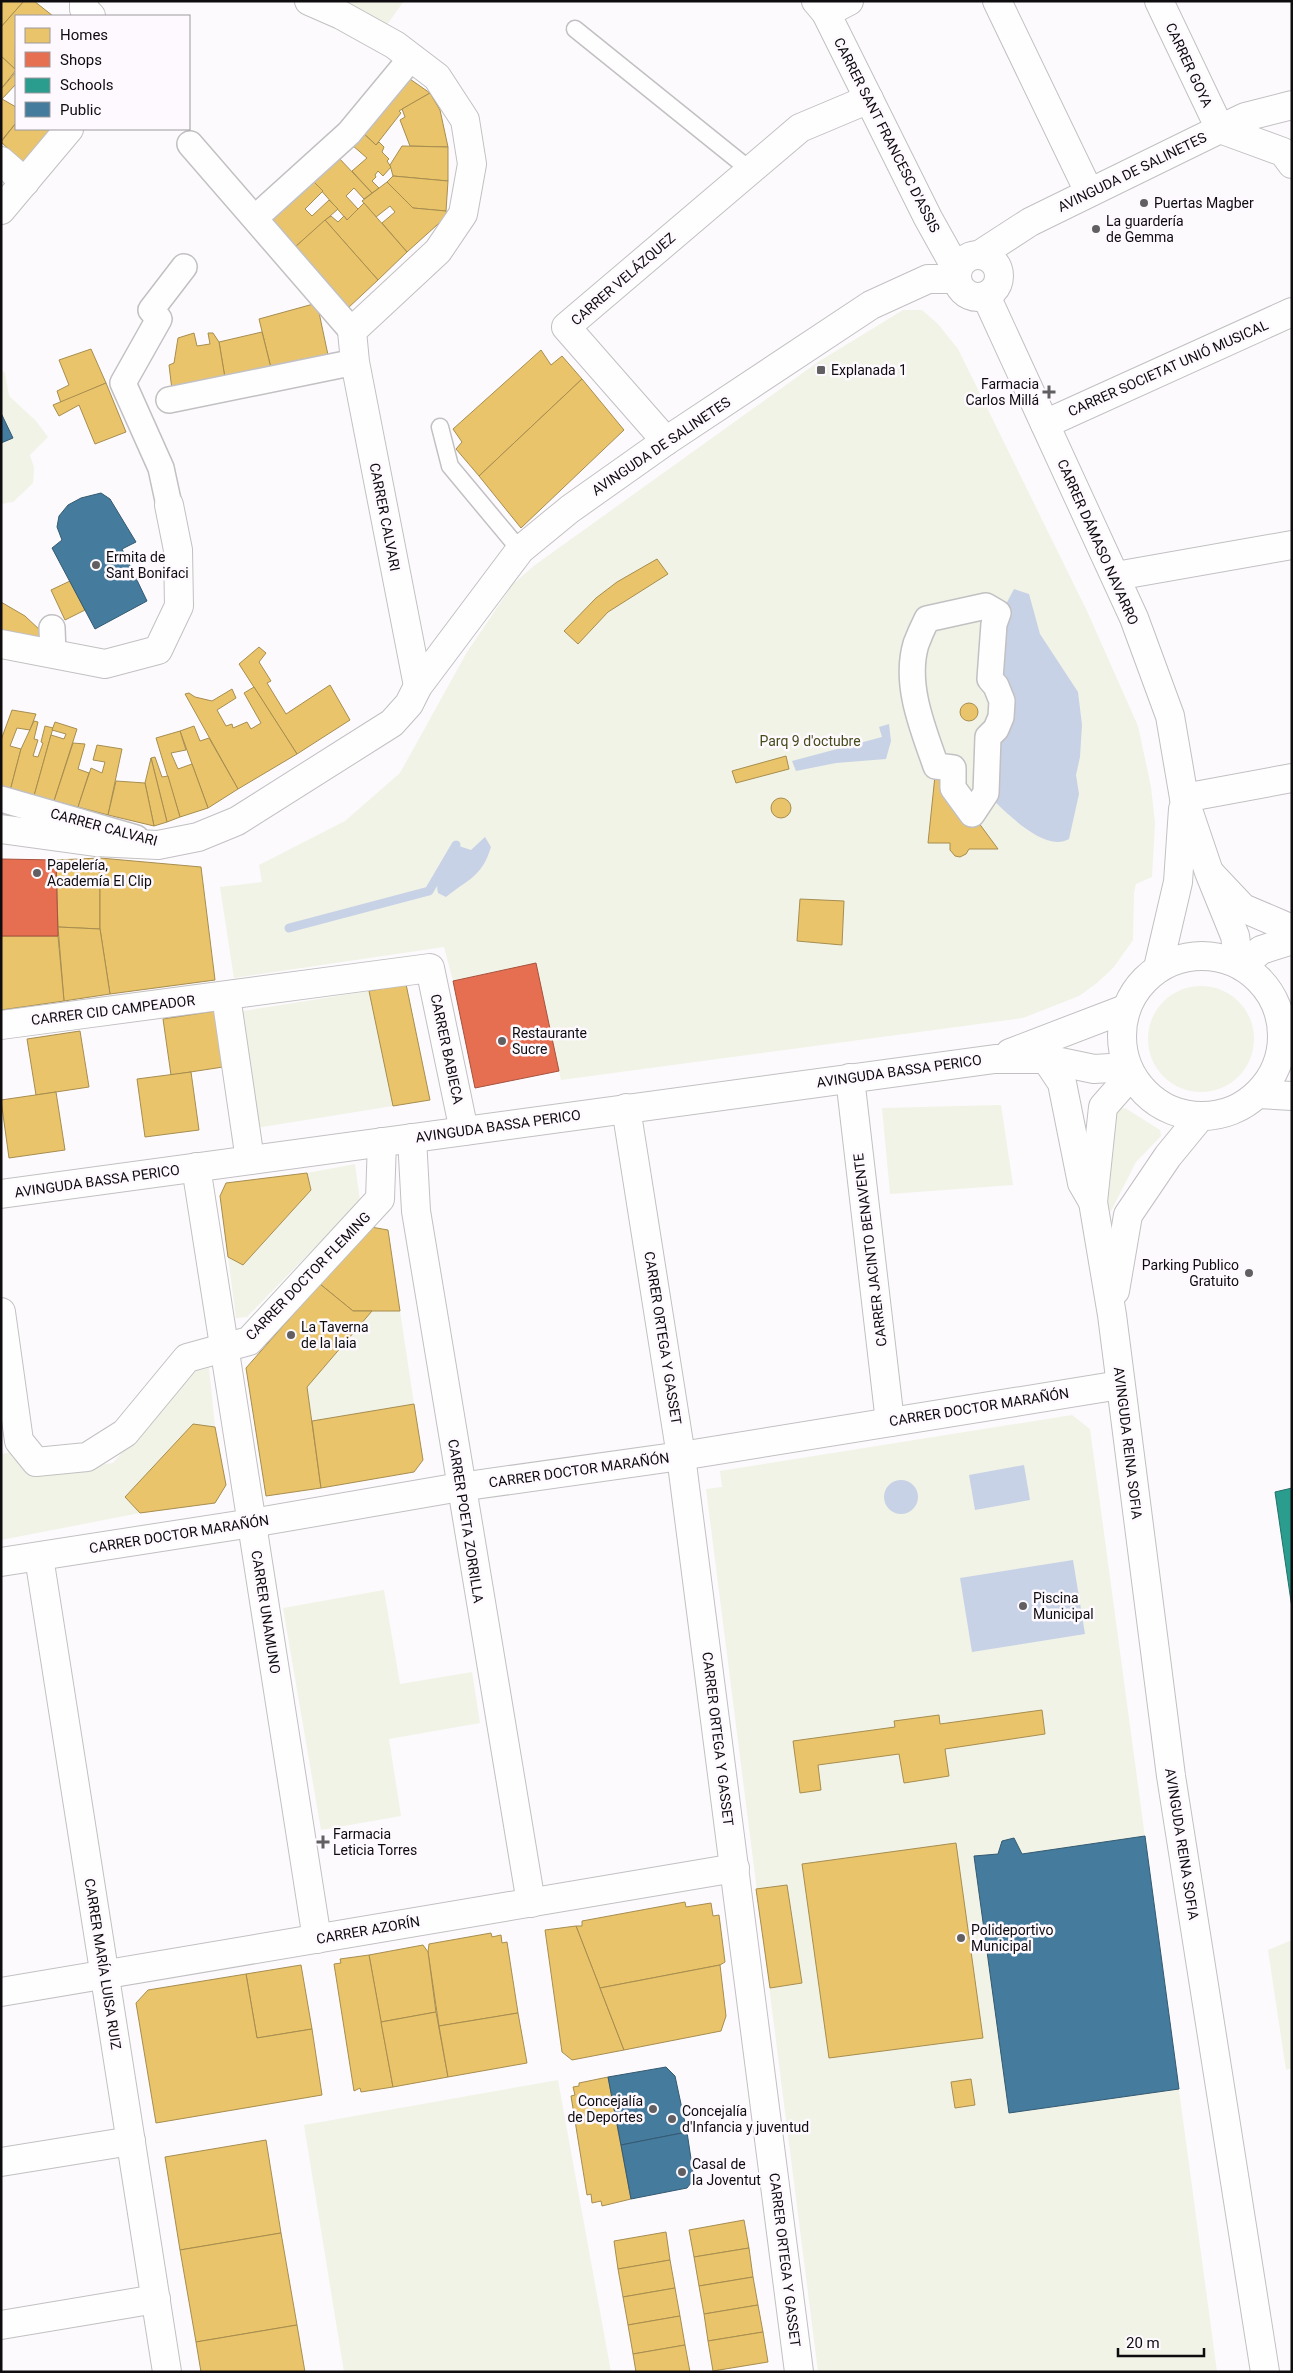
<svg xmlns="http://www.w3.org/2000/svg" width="1293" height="2373" font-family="Roboto,sans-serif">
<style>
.green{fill:#f1f3e6}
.water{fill:#c8d2e6}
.homes{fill:#e9c46a;stroke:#a78d4f}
.shops{fill:#e76f51;stroke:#a6513d}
.schools{fill:#2a9d8f;stroke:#227269}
.public{fill:#457b9d;stroke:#345a72}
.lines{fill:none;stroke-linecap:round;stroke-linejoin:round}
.stream{stroke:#c8d2e6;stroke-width:9}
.service-casing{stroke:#c2c0c2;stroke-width:19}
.pedestrian-casing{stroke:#c2c0c2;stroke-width:28}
.minor-casing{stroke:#c2c0c2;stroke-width:30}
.tertiary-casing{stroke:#c2c0c2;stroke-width:30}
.service{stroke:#fffeff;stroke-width:16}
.pedestrian{stroke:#fffeff;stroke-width:25}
.minor{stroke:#fffeff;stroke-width:28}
.tertiary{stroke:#fffeff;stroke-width:28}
.poi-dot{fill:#615f62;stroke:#fdf9fe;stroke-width:2}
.labels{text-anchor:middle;stroke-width:5;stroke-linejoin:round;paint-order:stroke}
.street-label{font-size:14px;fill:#0e0c0f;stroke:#fdf9fe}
.poi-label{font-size:14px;fill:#0e0c0f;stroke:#fdf9fe;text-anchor:start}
.park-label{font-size:14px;fill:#454c1b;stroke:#fdf9fe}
</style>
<rect width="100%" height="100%" fill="#fcfafd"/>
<g class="green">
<polygon points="341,1 404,1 386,26"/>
<polygon points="903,310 922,310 938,324 958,349 1087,611 1138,726 1151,787 1155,823 1152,877 1136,884 1134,893 1133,940 1114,967 1097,983 1079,996 1023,1018 561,1080 536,963 453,981 444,947 234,978 220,887 262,882 259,865 345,821 400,773 467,652 513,584 535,565 818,362"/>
<polygon points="1,370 5,373 9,396 36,421 48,437 30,455 34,468 33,483 13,502 1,504"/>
<circle cx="1201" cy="1039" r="53"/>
<polygon points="369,991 393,1106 256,1128 237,1012"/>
<polygon points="1001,1105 1013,1185 890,1194 882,1108"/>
<polygon points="1125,1108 1160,1130 1161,1136 1136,1162 1111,1211 1105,1208 1115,1110"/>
<polygon points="355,1164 360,1201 247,1317 236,1318 228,1257 243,1265 311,1190 307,1173"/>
<polygon points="372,1311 400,1311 414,1404 312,1421 307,1387"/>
<polygon points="209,1368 215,1427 193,1425 125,1497 140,1513 1,1540 1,1454 14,1452 18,1464 31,1473 113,1463 189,1373"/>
<polygon points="1072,1415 1090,1429 1217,2372 818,2372 706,1489 722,1487 720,1471"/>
<polygon points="384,1590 400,1684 472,1672 480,1723 389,1739 401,1816 321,1830 283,1608"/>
<polygon points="1292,1940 1292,2068 1286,2070 1268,1950"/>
<polygon points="558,2080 611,2372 344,2372 304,2125"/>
</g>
<g class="water">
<path d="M1014 589 1029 594 1040 634 1078 692 1082 725 1080 757 1076 775 1079 794 1069 839C1044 854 1003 809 986 793L1006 604Z"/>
<polygon points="889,724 891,741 886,759 836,763 796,771 792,761 882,737 879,727"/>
<path d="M485 837 491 847C482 877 468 879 446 897L438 893C434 876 448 859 456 845L471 850Z"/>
<polygon points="1024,1465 1030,1500 975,1510 969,1475"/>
<circle cx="901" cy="1497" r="17"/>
<polygon points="1073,1560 1085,1634 972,1652 960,1578"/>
</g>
<g class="homes">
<polygon points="1,1 24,1 1,27"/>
<polygon points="24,1 34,1 53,16 16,16 15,69 1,56 1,27"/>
<polygon points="1,56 16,70 1,89"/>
<polygon points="16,72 16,84 2,99 16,107 16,123 1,141 1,89"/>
<polygon points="407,77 430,93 399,111 401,113 376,145 363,133"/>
<polygon points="430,93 440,110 448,147 410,146 400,120 405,117 402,109"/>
<polygon points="16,123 16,129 52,129 28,167 1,142"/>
<polygon points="363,133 376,145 379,142 384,147 382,152 389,159 387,161 391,167 383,176 378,171 375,175 376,177 372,181 379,188 372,193 352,171 367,158 352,145"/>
<polygon points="402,146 448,147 448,181 393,176 390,165"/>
<polygon points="338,157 372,193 364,199 354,188 346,196 358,209 347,220 312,180"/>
<polygon points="393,176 448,181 446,211 413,208 387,182"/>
<polygon points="312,180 323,191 305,209 312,216 329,200 338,209 294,248 270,220"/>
<polygon points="387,182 413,208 446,211 447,216 407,252 382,223 395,212 390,206 376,217 362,201"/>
<polygon points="364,203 407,252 378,280 325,220 331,216 338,222 344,216 347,220"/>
<polygon points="325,220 378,280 348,308 294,248"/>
<polygon points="317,303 328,355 271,368 259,319"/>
<polygon points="262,332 271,368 225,378 219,342"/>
<polygon points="194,333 197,346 210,344 208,333 213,333 219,342 225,378 172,390 169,365 174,363 178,338"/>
<polygon points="91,349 106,383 61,403 57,391 69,385 59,360"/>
<polygon points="541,350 551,365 562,356 582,379 479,476 456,449 462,442 453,429"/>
<polygon points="582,379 624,430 521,528 479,476"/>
<polygon points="106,383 126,432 95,444 79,405 59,416 53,405"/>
<polygon points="657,559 668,574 608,612 578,644 564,631 596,598 617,582"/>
<polygon points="70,581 85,610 65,620 51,590"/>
<polygon points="1,602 25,616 42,632 39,639 1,631"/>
<polygon points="259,647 266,653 259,662 271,681 267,683 286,714 330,685 350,720 297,754 239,664"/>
<polygon points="254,687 297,754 238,789 185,694 189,693 195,697 212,701 232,689 236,698 217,710 226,726 232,724 233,728 247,722 251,729 261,723 244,693"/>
<circle cx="969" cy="712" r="9"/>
<polygon points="12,710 36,714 30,730 17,728 10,746 21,749 10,791 1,789 1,740"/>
<polygon points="34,721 38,722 34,739 38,740 33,756 38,757 43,743 41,742 45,726 53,728 34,796 10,791 21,749"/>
<polygon points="55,722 77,729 54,801 34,796 51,735 64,739 66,734 52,730"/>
<polygon points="194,726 200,741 209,738 238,789 208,808 180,731"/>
<polygon points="180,731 186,750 171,753 178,769 192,764 208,808 180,817 156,738"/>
<polygon points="73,743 85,744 78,769 89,773 78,807 54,801"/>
<polygon points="97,745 122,749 108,815 78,807 91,768 102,773 105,762 93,760"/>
<polygon points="786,756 789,769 736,783 732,771"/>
<polygon points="155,757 162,777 168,776 180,817 167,822 151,758"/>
<polygon points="151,758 167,822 154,826 145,783"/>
<polygon points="936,766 953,788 998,849 969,849 966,854 960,857 955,856 950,850 950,843 928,843"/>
<polygon points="116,781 145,783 154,826 108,815"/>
<circle cx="781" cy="808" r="10"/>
<polygon points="100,858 100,929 58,927 56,860"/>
<polygon points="100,858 201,867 215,980 110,994 100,929"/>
<polygon points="800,899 844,901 842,945 797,941"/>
<polygon points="58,927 100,929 110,994 64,1001"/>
<polygon points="1,936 58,936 64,1001 1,1010"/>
<polygon points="406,984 430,1100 393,1106 369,991"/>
<polygon points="215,1011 223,1067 171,1075 163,1019"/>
<polygon points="80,1031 89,1087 36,1095 27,1039"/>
<polygon points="191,1072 199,1130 145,1137 137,1079"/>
<polygon points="56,1092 65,1150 9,1158 1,1100"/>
<polygon points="307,1173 311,1190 243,1265 228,1257 220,1196 226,1183"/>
<polygon points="371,1227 388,1230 400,1311 353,1311 320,1284"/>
<polygon points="320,1284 353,1311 372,1311 307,1387 321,1488 266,1496 246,1368"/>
<polygon points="414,1404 423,1460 414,1472 321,1488 312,1421"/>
<polygon points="193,1424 215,1427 226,1485 215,1503 140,1513 125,1497"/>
<polygon points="1042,1710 1045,1734 945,1749 949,1776 904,1783 899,1754 818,1765 821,1790 800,1793 793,1741 895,1727 894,1721 939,1715 940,1724"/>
<polygon points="956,1843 983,2038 829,2058 802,1864"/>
<polygon points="787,1885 802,1983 770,1988 756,1889"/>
<polygon points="685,1902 686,1907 711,1903 713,1916 719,1915 725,1962 720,1965 600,1988 576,1926 582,1926 582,1921"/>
<polygon points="576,1926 624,2050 572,2060 562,2052 545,1930"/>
<polygon points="491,1933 492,1937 501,1935 502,1943 507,1942 518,2013 439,2026 428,1952 429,1944"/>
<polygon points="423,1945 428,1952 436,2012 381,2022 369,1955"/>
<polygon points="369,1955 393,2087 361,2092 360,2088 354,2091 334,1964 341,1963 340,1959"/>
<polygon points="301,1965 312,2029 257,2038 246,1974"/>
<polygon points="720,1965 726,2016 721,2031 624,2050 600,1988"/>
<polygon points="246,1974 257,2038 312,2029 322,2095 156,2123 136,2003 148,1990"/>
<polygon points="436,2012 448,2077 393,2087 381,2022"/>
<polygon points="518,2013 527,2063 448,2077 439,2026"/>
<polygon points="608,2077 631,2199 602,2206 601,2201 592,2203 591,2194 587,2195 571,2096 575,2095 573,2087 579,2086 579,2083"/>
<polygon points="971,2079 975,2105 955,2108 951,2082"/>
<polygon points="266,2140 281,2233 180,2250 165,2157"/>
<polygon points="744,2220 749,2248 694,2257 689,2230"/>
<polygon points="666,2232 670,2260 618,2269 614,2241"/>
<polygon points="281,2233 297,2325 196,2342 180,2250"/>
<polygon points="749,2248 753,2277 699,2286 694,2257"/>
<polygon points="670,2260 675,2288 623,2297 618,2269"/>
<polygon points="753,2277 758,2305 704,2314 699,2286"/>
<polygon points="675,2288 680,2316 628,2325 623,2297"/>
<polygon points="758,2305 763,2332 708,2341 704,2314"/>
<polygon points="680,2316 685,2345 633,2354 628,2325"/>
<polygon points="297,2325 305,2372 201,2372 196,2342"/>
<polygon points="763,2332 768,2362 713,2371 708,2341"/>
<polygon points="685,2345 690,2372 636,2372 633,2354"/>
</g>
<g class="shops">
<polygon points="1,859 56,860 58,936 1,936"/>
<polygon points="536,963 559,1071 475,1088 453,981"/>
</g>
<polygon class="schools" points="1292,1488 1292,1608 1275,1492"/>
<g class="public">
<polygon points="1,413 13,438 1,443"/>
<polygon points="101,493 110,499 136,542 122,549 147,601 95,629 52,548 62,540 57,527 59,516 68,505 81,498"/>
<polygon points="1145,1836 1179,2089 1009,2113 974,1856 998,1854 1002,1841 1014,1838 1022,1854"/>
<polygon points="666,2067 675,2076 687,2132 621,2145 608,2077"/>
<polygon points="687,2132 694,2179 687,2188 631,2199 621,2145"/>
</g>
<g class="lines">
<polyline class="stream" points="289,928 429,891 456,845"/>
<defs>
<g id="service">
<polyline points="575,29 750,170"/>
<polyline points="440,427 450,466 520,550"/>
</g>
<g id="pedestrian">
<polyline points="190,144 352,331"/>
<polyline points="255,218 349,133 412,57"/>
<polyline points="169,400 355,362"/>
<polyline points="169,505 161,468 123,383 159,319 151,310 184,267"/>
<path d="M986 606 998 613 994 624 990 679 996 686 1002 701 1001 717 996 729 988 737 986 793 972 814 953 788V768L936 766C923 729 904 684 916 644 919 636 923 627 927 619Z"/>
<polyline points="52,628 53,654"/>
<polyline points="1,799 136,838"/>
</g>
<g id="minor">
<polyline points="84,1 84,9 91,16"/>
<polyline points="309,1 341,15 395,45 437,77 465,120 472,164 463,214 438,251 352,331 355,362 418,686"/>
<polyline points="997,1 1089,192"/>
<polyline points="1159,1 1220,129 1283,152 1292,164"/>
<polyline points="826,13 849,1"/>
<polyline points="1,161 25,182"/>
<polyline points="1,210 69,129"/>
<polyline points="1045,424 1292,312"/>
<polyline points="666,441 566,327 800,128 869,99"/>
<polyline points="1116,576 1292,545"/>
<polyline points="1,644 105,664 158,650 179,606 178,550 169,505"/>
<polyline points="1184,798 1292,778"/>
<polyline points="1,829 95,842 158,845 198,837 237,821 392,723 409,704 418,686 520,550 570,509 666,441 871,305 928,279 957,279"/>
<polyline points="1210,873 1243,908 1292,929"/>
<polyline points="1242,966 1261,950 1292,940"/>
<polyline points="226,996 250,1160"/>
<polyline points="1,1025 430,968 464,1131"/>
<polyline points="1010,1053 1125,1009"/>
<polyline points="1046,1059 1062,1083 1082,1183 1093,1202"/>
<polyline points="850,1078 890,1422"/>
<polyline points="1258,1094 1292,1096"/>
<polyline points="626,1108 681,1456 799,2372"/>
<polyline points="412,1138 416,1211 531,1903"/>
<polyline points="196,1167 317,1939"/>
<polyline points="1,1194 995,1059 1046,1059 1094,1069 1127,1067"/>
<polyline points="1,1312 19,1441 36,1462 87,1457 125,1433 187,1358 249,1341 380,1199 382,1142"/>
<polyline points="39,1557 167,2372"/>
<polyline points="1,1562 252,1523 460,1487 681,1456 1120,1385"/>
<polyline points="1,1992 735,1868"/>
<polyline points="1,2162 131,2141"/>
<polyline points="1,2325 156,2299"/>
</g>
<g id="tertiary">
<polyline points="816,1 826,13 928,218 957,270"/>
<polyline points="979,255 1030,222 1220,129 1245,117 1292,105"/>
<circle cx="978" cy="276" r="21"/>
<polyline points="986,296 1134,618 1170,716 1184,798 1209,872 1235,936 1239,964"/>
<circle cx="1202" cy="1036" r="80"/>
<polyline points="1158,968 1178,882 1183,809"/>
<polyline points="1131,1075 1103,1107 1093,1202 1112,1315 1171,1776 1265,2372"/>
<polyline points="1115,1291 1128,1215 1168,1156 1200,1117"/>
</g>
</defs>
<use href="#service" class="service-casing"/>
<use href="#pedestrian" class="pedestrian-casing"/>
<use href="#minor" class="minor-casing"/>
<use href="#tertiary" class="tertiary-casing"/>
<use href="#service" class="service"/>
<use href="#pedestrian" class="pedestrian"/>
<use href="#minor" class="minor"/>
<use href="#tertiary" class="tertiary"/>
</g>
<g class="poi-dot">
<circle cx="1144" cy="203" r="5"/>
<circle cx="1096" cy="229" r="5"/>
<rect x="816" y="365" width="10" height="10" rx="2.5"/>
<path d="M1046.5 384.5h5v5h5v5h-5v5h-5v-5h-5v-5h5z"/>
<circle cx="96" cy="565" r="5"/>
<circle cx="37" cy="873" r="5"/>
<circle cx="502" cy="1041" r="5"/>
<circle cx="1249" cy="1273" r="5"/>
<circle cx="291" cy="1335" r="5"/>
<circle cx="1023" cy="1606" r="5"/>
<path d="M320.5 1834.5h5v5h5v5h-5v5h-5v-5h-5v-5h5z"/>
<circle cx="961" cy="1938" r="5"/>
<circle cx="653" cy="2109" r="5"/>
<circle cx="672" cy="2119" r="5"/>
<circle cx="682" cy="2172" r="5"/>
</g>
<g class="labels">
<g class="street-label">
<text transform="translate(1189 65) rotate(65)" y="5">CARRER GOYA</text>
<text transform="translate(887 135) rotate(63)" y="5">CARRER SANT FRANCESC D'ASSIS</text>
<text transform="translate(1132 172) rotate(-26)" y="5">AVINGUDA DE SALINETES</text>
<text transform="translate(623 279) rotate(-41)" y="5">CARRER VELÁZQUEZ</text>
<text transform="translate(1168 368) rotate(-24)" y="5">CARRER SOCIETAT UNIÓ MUSICAL</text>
<text transform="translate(661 446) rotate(-34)" y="5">AVINGUDA DE SALINETES</text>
<text transform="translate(385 517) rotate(79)" y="5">CARRER CALVARI</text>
<text transform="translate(1098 542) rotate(66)" y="5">CARRER DÁMASO NAVARRO</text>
<text transform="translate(104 827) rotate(15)" y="5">CARRER CALVARI</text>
<text transform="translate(113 1010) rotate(-7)" y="5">CARRER CID CAMPEADOR</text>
<text transform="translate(447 1049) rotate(78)" y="5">CARRER BABIECA</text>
<text transform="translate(899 1071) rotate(-8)" y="5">AVINGUDA BASSA PERICO</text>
<text transform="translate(498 1126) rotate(-8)" y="5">AVINGUDA BASSA PERICO</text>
<text transform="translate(97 1181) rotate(-8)" y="5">AVINGUDA BASSA PERICO</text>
<text transform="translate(870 1250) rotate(-97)" y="5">CARRER JACINTO BENAVENTE</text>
<text transform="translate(308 1276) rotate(-46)" y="5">CARRER DOCTOR FLEMING</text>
<text transform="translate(663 1338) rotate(81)" y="5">CARRER ORTEGA Y GASSET</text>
<text transform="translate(979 1407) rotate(-9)" y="5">CARRER DOCTOR MARAÑÓN</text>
<text transform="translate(1128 1443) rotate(83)" y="5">AVINGUDA REINA SOFIA</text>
<text transform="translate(579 1470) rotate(-8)" y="5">CARRER DOCTOR MARAÑÓN</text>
<text transform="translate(466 1521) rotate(81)" y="5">CARRER POETA ZORRILLA</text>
<text transform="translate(179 1534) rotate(-9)" y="5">CARRER DOCTOR MARAÑÓN</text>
<text transform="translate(266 1612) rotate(81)" y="5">CARRER UNAMUNO</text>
<text transform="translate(718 1739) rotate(83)" y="5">CARRER ORTEGA Y GASSET</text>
<text transform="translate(1182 1844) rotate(81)" y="5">AVINGUDA REINA SOFIA</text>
<text transform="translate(368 1930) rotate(-10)" y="5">CARRER AZORÍN</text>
<text transform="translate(103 1964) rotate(81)" y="5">CARRER MARÍA LUISA RUIZ</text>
<text transform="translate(785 2260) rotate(83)" y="5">CARRER ORTEGA Y GASSET</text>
</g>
<g class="poi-label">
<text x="1154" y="208">Puertas Magber</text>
<text x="1106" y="226">La guardería<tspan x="1106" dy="16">de Gemma</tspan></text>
<text x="831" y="375">Explanada 1</text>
<text x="1039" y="389" text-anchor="end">Farmacia<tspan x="1039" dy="16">Carlos Millá</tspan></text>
<text x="106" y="562">Ermita de<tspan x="106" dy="16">Sant Bonifaci</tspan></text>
<text x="47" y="870">Papelería,<tspan x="47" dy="16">Academía El Clip</tspan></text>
<text x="512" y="1038">Restaurante<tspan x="512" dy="16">Sucre</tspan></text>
<text x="1239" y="1270" text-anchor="end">Parking Publico<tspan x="1239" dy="16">Gratuito</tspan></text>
<text x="301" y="1332">La Taverna<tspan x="301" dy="16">de la Iaia</tspan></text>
<text x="1033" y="1603">Piscina<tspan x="1033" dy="16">Municipal</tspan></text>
<text x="333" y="1839">Farmacia<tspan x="333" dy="16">Leticia Torres</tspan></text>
<text x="971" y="1935">Polideportivo<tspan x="971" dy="16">Municipal</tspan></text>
<text x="643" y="2106" text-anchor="end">Concejalía<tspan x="643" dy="16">de Deportes</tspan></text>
<text x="682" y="2116">Concejalía<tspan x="682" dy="16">d'Infancia y juventud</tspan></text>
<text x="692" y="2169">Casal de<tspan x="692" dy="16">la Joventut</tspan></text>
</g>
<g class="park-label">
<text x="810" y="746">Parq 9 d'octubre</text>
</g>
</g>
<rect width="1293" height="2373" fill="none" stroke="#0e0c0f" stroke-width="5"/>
<rect x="15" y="15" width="175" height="115" fill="#fdf9fe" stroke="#9d9a9e"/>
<rect x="25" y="28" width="25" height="15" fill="#e9c46a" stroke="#9d9a9e"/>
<text x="60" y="40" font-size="15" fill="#0e0c0f">Homes</text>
<rect x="25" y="52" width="25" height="15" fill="#e76f51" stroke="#9d9a9e"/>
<text x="60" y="65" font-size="15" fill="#0e0c0f">Shops</text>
<rect x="25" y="78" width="25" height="15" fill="#2a9d8f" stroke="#9d9a9e"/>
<text x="60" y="90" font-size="15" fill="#0e0c0f">Schools</text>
<rect x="25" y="102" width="25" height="15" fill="#457b9d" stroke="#9d9a9e"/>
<text x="60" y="115" font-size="15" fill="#0e0c0f">Public</text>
<path d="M1118 2348v8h86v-8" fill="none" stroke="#0e0c0f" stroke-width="2.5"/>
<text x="1126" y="2348" font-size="15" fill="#0e0c0f" stroke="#fdf9fe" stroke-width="4" paint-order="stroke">20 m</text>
</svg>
